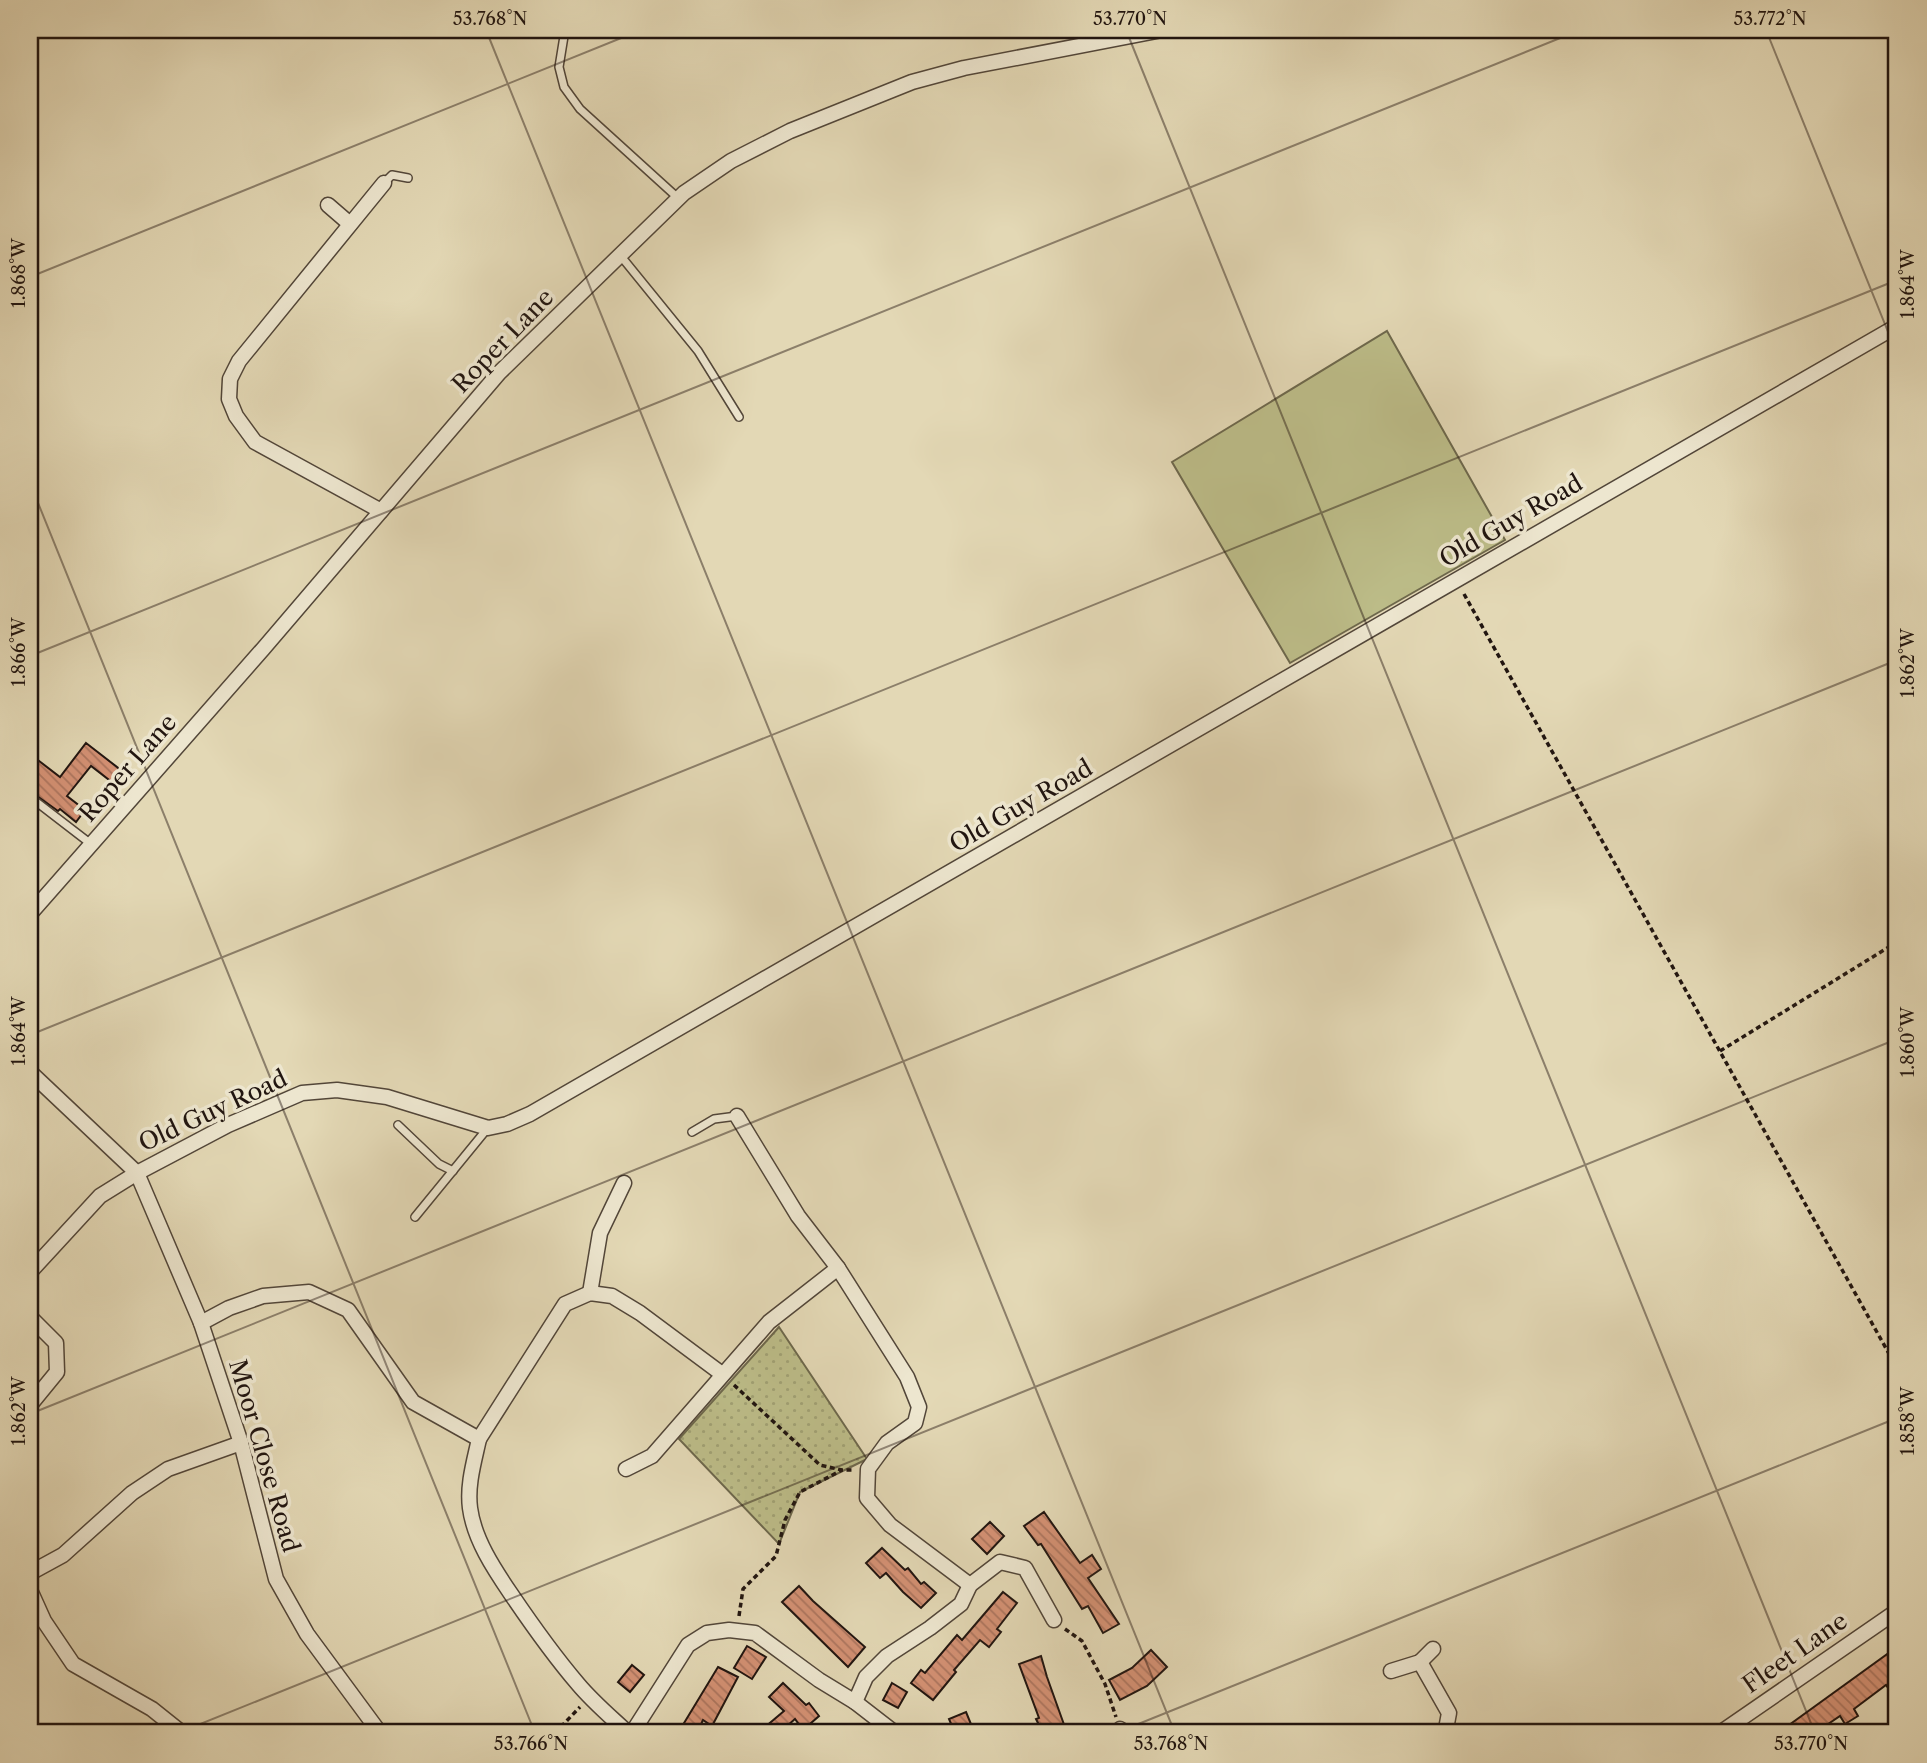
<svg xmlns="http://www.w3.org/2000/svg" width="1927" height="1763" font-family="'Libre Caslon Text',serif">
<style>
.park{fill:url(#park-dots);stroke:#6e684c;stroke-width:2}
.pitch{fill:#bcbc88;stroke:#6e684c;stroke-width:2}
.building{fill:url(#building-back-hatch);stroke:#211510;stroke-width:2}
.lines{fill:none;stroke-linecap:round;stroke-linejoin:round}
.lane-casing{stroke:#524639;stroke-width:10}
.street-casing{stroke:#524639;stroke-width:17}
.path{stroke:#211510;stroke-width:3.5;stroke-dasharray:5 3.5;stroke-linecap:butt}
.lane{stroke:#ede6cf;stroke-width:7}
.street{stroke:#ede6cf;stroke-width:14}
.ticks{fill:none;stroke:#211510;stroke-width:2;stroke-opacity:0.45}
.labels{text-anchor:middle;stroke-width:7;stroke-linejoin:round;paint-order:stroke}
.street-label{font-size:24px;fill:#211510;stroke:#ede6cf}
.neatline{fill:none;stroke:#211510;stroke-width:2.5}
.ticks-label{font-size:18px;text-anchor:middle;fill:#211510}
</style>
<defs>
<pattern id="park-dots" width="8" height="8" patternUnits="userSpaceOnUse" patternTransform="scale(1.75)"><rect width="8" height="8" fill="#bcbc88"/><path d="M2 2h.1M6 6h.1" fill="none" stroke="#a1a174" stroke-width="1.8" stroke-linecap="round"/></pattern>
<pattern id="building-back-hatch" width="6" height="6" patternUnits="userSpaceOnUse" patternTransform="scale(1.75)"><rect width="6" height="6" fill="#d49174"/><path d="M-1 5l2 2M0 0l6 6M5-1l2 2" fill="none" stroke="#ac755e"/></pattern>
</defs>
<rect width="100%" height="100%" fill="#e3d8b5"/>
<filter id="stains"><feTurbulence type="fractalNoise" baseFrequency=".00286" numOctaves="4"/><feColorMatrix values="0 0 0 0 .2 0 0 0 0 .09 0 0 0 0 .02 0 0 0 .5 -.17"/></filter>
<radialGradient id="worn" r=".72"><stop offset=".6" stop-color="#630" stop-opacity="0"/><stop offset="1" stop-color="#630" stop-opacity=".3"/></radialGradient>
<polygon class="park" points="779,1327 867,1459 800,1492 779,1544 679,1439"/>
<polygon class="pitch" points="1387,331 1505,540 1290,663 1172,462"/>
<g class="building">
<polygon points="86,743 126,774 117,786 91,766 67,796 85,810 76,822 60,809 58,811 30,791 30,754 60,777"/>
<polygon points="1044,1512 1080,1563 1092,1555 1101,1569 1088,1578 1119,1624 1103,1633 1088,1606 1082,1609 1041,1544 1038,1545 1024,1526"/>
<polygon points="990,1522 1004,1536 987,1554 972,1539"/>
<polygon points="882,1548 905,1570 908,1568 921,1584 924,1582 936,1593 921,1608 903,1592 886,1573 880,1578 866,1563"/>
<polygon points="799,1586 813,1601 865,1647 848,1667 782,1602"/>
<polygon points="1003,1592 1017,1603 997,1629 1001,1632 989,1647 980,1640 954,1670 956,1672 933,1700 911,1683 921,1670 925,1673 957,1635 962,1640"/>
<polygon points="747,1646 766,1657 752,1679 734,1668"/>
<polygon points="1897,1647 1897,1701 1886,1685 1854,1709 1858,1716 1845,1724 1840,1716 1815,1733 1778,1733"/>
<polygon points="1151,1650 1167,1667 1147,1686 1120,1700 1109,1680 1132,1668"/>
<polygon points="1041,1656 1047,1677 1067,1733 1043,1733 1036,1719 1039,1718 1019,1664"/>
<polygon points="632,1665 644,1675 630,1692 618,1682"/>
<polygon points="718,1667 738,1677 712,1726 703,1720 697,1733 678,1733"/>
<polygon points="783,1683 806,1705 809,1703 819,1716 803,1730 795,1719 779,1733 758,1733 784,1711 769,1697"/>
<polygon points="892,1683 907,1692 898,1708 883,1700"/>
<polygon points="966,1712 973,1729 955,1733 949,1719"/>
</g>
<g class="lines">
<defs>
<g id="lane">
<polyline points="565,30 559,67 564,87 580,109 678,198"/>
<polyline points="384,183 392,175 408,178"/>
<polyline points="620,255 698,351 739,417"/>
<polyline points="30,797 91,844"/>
<polyline points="398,1125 439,1164 453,1171"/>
<polyline points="692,1132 714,1119 737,1116"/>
<polyline points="415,1217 487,1129"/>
</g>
<g id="street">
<polyline points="328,205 350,224"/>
<polyline points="381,511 255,442 236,416 229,399 230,379 239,361 384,183"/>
<polyline points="30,914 263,649 499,373 684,193 731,161 790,131 912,82 964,68 1162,30"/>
<polyline points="30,1072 137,1173 201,1323 241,1443 276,1579 307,1634 380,1733"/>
<polyline points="737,1116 798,1216 838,1268 907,1377 919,1407 915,1423 887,1443 868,1469 867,1498 890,1525 970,1585"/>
<path d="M30 1272 100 1196 137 1173 228 1125 302 1093 337 1090 387 1097 488 1128 507 1124 530 1114C986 853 1441 588 1897 326"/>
<polyline points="590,1293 600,1233 624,1183"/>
<polyline points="30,1317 56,1343 57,1372 30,1405"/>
<path d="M201 1323 229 1308 263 1296 309 1292 348 1310 413 1402 479 1439C474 1462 467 1485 470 1508 474 1539 494 1569 511 1594 532 1625 554 1656 578 1684 593 1702 611 1717 628 1733"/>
<polyline points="479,1439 565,1304 590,1293 612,1296 640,1313 722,1374"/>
<polyline points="626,1469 652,1456 769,1322 838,1268"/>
<polyline points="30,1573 63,1555 132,1493 168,1469 241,1443"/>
<polyline points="30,1590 44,1621 73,1664 152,1709 182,1733"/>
<polyline points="1420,1662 1433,1649"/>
<polyline points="1391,1671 1420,1662 1449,1713 1446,1729 1443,1733"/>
<polyline points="855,1702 866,1677 887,1656 930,1628 961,1604 970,1585 1000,1562 1025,1568 1054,1620"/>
<polyline points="1120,1729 1122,1733"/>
<polyline points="1288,1732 1289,1733"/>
<polyline points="632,1733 688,1645 707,1633 729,1630 755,1633 819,1680 855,1702 895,1733"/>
<polyline points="1720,1733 1897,1611"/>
</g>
</defs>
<use href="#lane" class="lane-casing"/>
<use href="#street" class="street-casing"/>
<g class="path">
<polyline points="1464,594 1897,1368"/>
<polyline points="1720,1051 1897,942"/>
<polyline points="734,1385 820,1465 842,1470 852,1470"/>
<polyline points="739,1616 743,1589 776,1556 785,1520 800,1492 842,1470"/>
<polyline points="1065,1629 1082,1641 1105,1684 1116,1717"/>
<polyline points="555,1733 580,1707"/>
</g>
<use href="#lane" class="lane"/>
<use href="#street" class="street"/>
</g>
<path class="ticks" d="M486 30 1175 1733M1126 30 1815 1733M1766 30 1897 354M30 277 641 30M30 483 535 1733M30 656 1580 30M30 1035 1897 280M30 1414 1897 660M178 1733 1897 1039M1116 1733 1897 1418"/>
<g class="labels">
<g class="street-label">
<text transform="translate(503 341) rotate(-46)" y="8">Roper Lane</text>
<text transform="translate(1511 521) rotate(-30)" y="8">Old Guy Road</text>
<text transform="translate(128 768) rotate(-49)" y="8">Roper Lane</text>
<text transform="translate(1021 806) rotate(-30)" y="8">Old Guy Road</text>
<text transform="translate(213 1111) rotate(-25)" y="8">Old Guy Road</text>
<text transform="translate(264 1456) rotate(74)" y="8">Moor Close Road</text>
<text transform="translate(1795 1653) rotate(-35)" y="8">Fleet Lane</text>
</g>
</g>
<rect width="1927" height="1763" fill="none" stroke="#e3d8b5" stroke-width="77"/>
<rect x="38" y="38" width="1850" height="1686" class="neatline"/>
<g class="ticks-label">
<text x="490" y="25">53.768°N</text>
<text x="1130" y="25">53.770°N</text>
<text x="1770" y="25">53.772°N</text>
<text transform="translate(19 273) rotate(-90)" y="6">1.868°W</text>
<text transform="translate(1908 284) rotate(-90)" y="6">1.864°W</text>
<text transform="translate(19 652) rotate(-90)" y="6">1.866°W</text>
<text transform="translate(1908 663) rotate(-90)" y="6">1.862°W</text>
<text transform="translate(19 1031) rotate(-90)" y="6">1.864°W</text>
<text transform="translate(1908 1042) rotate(-90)" y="6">1.860°W</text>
<text transform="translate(19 1411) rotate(-90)" y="6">1.862°W</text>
<text transform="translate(1908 1421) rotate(-90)" y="6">1.858°W</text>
<text x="531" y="1750">53.766°N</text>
<text x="1171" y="1750">53.768°N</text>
<text x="1811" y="1750">53.770°N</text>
</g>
<rect width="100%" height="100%" filter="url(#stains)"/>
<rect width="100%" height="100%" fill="url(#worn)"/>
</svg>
